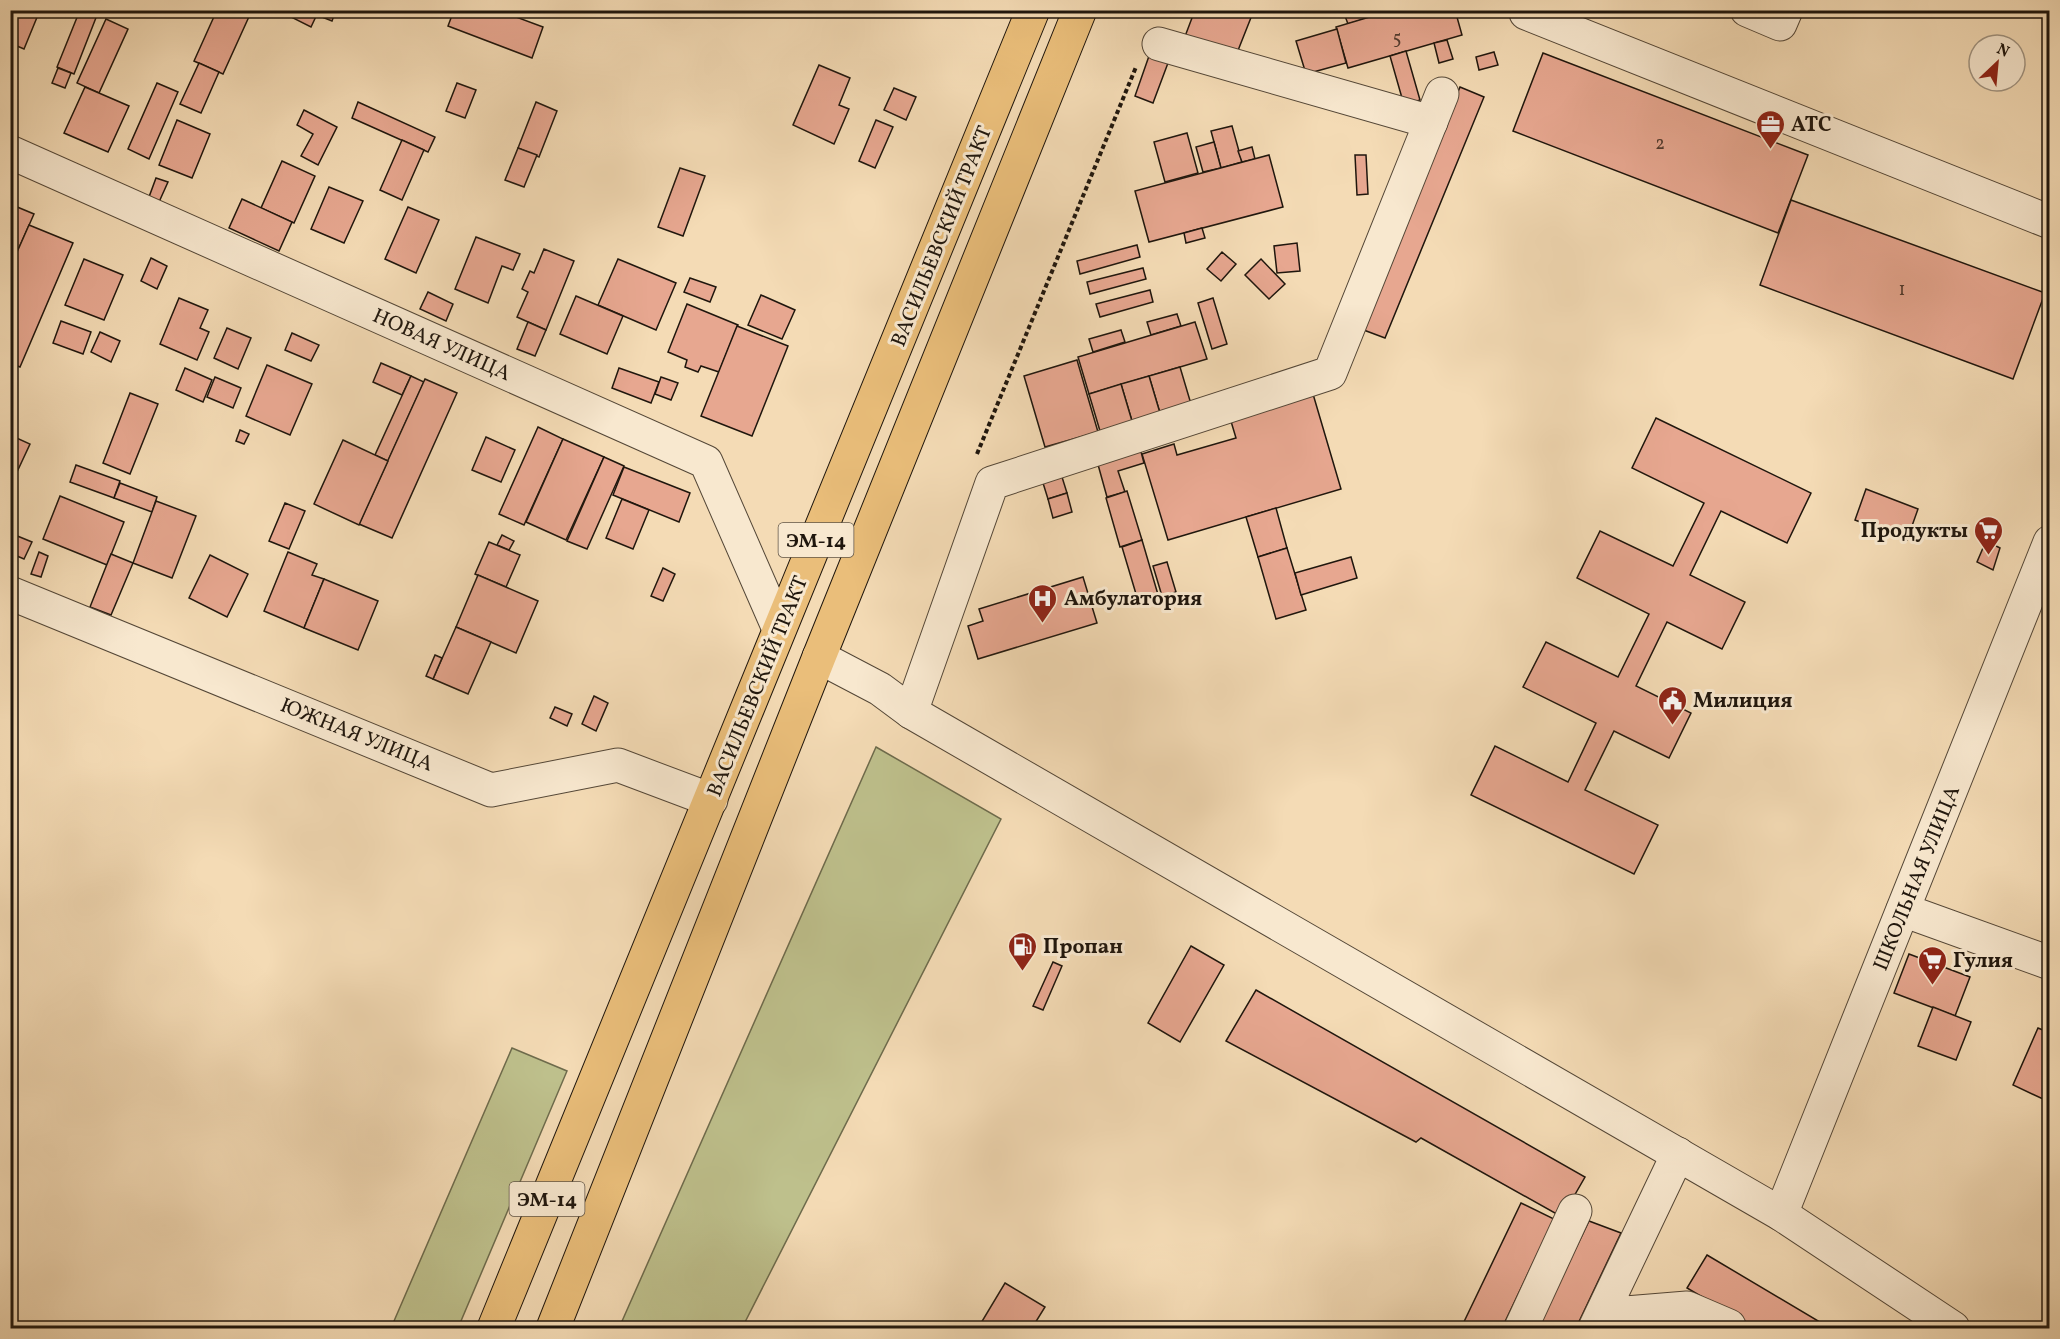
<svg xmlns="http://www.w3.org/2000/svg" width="2060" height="1339" font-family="Vollkorn,serif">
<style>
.green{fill:#bec08c;stroke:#6e6b4c;stroke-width:1.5}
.building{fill:#e7a790;stroke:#1f160d;stroke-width:1.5}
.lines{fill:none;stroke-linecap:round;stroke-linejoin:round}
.minor-casing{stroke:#544737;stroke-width:35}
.major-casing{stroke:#1f160d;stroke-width:35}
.path{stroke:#1f160d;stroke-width:4;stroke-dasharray:4.5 3;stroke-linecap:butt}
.minor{stroke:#f8e8cf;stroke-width:33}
.major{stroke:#eabe7a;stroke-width:33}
.labels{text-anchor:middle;stroke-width:6;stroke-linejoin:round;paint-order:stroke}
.number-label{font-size:18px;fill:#513a2e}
.shield{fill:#f8e8cf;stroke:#605547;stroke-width:1.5}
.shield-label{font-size:20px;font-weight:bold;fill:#1f160d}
.poi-label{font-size:21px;font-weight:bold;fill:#1f160d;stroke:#f8e8cf;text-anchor:start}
.street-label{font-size:21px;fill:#1f160d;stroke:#f8e8cf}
</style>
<rect width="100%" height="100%" fill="#f4dbb5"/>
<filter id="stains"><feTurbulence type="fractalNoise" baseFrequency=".00333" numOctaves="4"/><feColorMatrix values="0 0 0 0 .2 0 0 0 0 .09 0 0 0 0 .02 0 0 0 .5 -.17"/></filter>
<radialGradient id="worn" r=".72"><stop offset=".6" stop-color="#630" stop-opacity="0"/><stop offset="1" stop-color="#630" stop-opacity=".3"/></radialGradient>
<g class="green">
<polygon points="876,747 1001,819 742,1328 619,1328"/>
<polygon points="512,1048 567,1071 458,1328 391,1328"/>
</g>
<g class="building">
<polygon points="10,10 40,10 24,49 10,43"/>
<polygon points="80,10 99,10 74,74 57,67"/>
<polygon points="217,10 252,10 223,74 194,61"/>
<polygon points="294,10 319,10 311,27 291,17"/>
<polygon points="319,10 336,10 332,21 317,15"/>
<polygon points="454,10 497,10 543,27 532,58 448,26"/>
<polygon points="1195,10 1254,10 1235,58 1184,39"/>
<polygon points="1379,10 1381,14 1348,24 1345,16 1363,10"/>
<polygon points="1393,10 1455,10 1462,35 1348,68 1336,27"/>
<polygon points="106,19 128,29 99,93 77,83"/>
<polygon points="1337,29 1346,63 1306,74 1296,41"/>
<polygon points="1447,40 1453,59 1439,63 1434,43"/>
<polygon points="1406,51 1420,100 1404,105 1390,56"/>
<polygon points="1494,52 1498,65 1479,70 1476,57"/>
<polygon points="1543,53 1808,155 1778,233 1513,131"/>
<polygon points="1149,56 1168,63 1153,103 1135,96"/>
<polygon points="199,63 219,72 201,113 180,104"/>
<polygon points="819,65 850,78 839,105 849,109 834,144 793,125"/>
<polygon points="58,68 71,73 65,88 52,83"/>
<polygon points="157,83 178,92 149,159 128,149"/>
<polygon points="457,83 476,90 465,118 446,111"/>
<polygon points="85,87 129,106 108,152 64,133"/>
<polygon points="1460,87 1484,97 1385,338 1361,329"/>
<polygon points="894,88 916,97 906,120 884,110"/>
<polygon points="358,102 435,137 428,152 352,118"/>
<polygon points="536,102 557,111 539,157 518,148"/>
<polygon points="304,110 337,127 318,165 301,156 313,134 297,125"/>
<polygon points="177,120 210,134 192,178 159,165"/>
<polygon points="876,120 893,127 875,168 859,161"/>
<polygon points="1232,126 1242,162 1221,168 1211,131"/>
<polygon points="1187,133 1198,173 1165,182 1154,142"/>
<polygon points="402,140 424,150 402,200 380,190"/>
<polygon points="1214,142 1221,168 1203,172 1196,147"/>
<polygon points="1252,147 1255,159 1242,162 1238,151"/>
<polygon points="518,148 537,155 524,187 505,180"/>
<polygon points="1269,155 1283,207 1149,242 1135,191"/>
<polygon points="1355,155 1366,155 1368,194 1357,195"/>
<polygon points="282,161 315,176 294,223 261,208"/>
<polygon points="680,168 705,176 683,236 658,227"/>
<polygon points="156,178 168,182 159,202 149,197"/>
<polygon points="329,187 363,201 344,243 311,229"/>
<polygon points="242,199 292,222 279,251 229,228"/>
<polygon points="1791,200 2045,293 2013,379 1760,285"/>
<polygon points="10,204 34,214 10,268"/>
<polygon points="408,207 439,220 416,273 385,259"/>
<polygon points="29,225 73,243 20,367 10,363 10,268"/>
<polygon points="1202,228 1205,238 1186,243 1184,233"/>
<polygon points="476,237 520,254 513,270 502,266 488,303 455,289"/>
<polygon points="1297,243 1300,271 1277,273 1274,246"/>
<polygon points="1137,245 1140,257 1080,274 1077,261"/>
<polygon points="544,249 574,261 546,330 517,317 528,292 522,289 530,271 534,273"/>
<polygon points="1222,252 1236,264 1221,281 1207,269"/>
<polygon points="151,258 167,266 157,289 141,281"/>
<polygon points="84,259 123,275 104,320 65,305"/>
<polygon points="618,259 676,283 656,330 598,305"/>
<polygon points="1261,259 1285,284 1269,299 1245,275"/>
<polygon points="1143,268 1146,279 1090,294 1087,282"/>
<polygon points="690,278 716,287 710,302 684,292"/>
<polygon points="1150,290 1153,302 1100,317 1096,304"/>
<polygon points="428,292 453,304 446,321 420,309"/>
<polygon points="761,295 795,310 782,339 748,325"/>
<polygon points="576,296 623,316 607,354 560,334"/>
<polygon points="179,298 208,310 200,328 209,332 197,360 160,344"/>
<polygon points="1213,298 1227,344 1212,349 1198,303"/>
<polygon points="687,304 738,325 719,372 701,366 698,372 685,367 687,360 668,352"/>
<polygon points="1177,314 1181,326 1151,335 1147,322"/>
<polygon points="61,321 91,332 83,354 53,343"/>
<polygon points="528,322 546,330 535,356 517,349"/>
<polygon points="1195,322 1207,359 1089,394 1078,357"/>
<polygon points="737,326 788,346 752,436 701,416"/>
<polygon points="227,328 251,338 238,369 214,358"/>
<polygon points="1121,330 1125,342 1093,352 1089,339"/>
<polygon points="100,332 120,341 111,362 91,352"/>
<polygon points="292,333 319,345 311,361 285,350"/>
<polygon points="1077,360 1098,432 1045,447 1024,376"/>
<polygon points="381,363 411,376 402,395 373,382"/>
<polygon points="267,365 312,384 290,435 246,416"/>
<polygon points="1180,367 1191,404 1160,413 1149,376"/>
<polygon points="185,368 212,380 203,402 176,390"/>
<polygon points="619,368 659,382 651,403 612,388"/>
<polygon points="411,376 424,382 388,461 375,455"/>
<polygon points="1149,376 1160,413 1132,421 1121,384"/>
<polygon points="215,377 241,388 233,408 207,397"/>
<polygon points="661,377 678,383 671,400 655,394"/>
<polygon points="425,379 457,393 392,538 359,524"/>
<polygon points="1121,384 1132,421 1100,431 1089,394"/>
<polygon points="130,393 158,404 130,474 103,463"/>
<polygon points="1313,394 1341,489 1168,540 1142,454 1174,444 1177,455 1236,438 1230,418"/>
<polygon points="1656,418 1811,493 1787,543 1721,511 1690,575 1745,602 1722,649 1667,622 1636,686 1691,713 1669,758 1614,731 1585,790 1658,825 1634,874 1471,795 1495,746 1568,782 1596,723 1523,687 1546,642 1618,677 1649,614 1577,578 1600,531 1673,566 1704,503 1632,468"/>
<polygon points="538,427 563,439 524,525 499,514"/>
<polygon points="240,430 249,434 244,444 236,441"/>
<polygon points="10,435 30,444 10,487"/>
<polygon points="486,437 515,450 501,482 472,470"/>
<polygon points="563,439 604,457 566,540 526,522"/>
<polygon points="343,440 388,461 359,525 314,504"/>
<polygon points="1140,448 1144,463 1118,471 1125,492 1107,497 1097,461"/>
<polygon points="604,457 624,466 587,549 567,541"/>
<polygon points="76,465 120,481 114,498 70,482"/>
<polygon points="624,467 690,493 679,522 613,495"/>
<polygon points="1062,477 1067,493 1048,499 1043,483"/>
<polygon points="120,483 157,497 152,512 114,498"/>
<polygon points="1866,489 1918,509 1907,540 1855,520"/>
<polygon points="1127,491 1142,540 1120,547 1106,498"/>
<polygon points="1067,493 1072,512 1053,518 1048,499"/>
<polygon points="60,496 124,522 107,565 43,539"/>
<polygon points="622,499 649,510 633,549 606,538"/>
<polygon points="156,501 196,516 172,578 133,563"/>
<polygon points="285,503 305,511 289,549 269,541"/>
<polygon points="1276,508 1287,548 1258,557 1246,517"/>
<polygon points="10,533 32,542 24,559 10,553"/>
<polygon points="502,535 514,541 509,550 497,545"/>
<polygon points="1142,540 1159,598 1139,604 1122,547"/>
<polygon points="1986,541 2000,548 1993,570 1977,562"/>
<polygon points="489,542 520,555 506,587 475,574"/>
<polygon points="1287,548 1306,610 1276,619 1258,557"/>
<polygon points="39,552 48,556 41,577 31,574"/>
<polygon points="288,552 317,564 312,575 324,579 304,628 264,611"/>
<polygon points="111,554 133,563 111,615 90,607"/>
<polygon points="210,555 248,574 227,617 189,598"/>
<polygon points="1351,557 1357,578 1301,595 1295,573"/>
<polygon points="1167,562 1176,592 1162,596 1153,566"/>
<polygon points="663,568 675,574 663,601 651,596"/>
<polygon points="478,575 538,601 516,653 456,627"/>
<polygon points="1083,577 1097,623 978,659 968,626 983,621 979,609"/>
<polygon points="324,579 378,601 358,650 304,628"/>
<polygon points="456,627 491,642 468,694 433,679"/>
<polygon points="435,655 442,658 433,679 426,676"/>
<polygon points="594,696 608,703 596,731 582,724"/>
<polygon points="555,707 572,714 567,726 550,718"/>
<polygon points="1191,946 1224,965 1180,1042 1148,1023"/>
<polygon points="1909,954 1970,977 1955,1016 1894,993"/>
<polygon points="1053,962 1062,966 1043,1010 1033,1006"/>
<polygon points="1256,990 1585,1177 1562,1217 1421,1138 1416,1142 1226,1041"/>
<polygon points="1933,1007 1971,1022 1956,1060 1918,1046"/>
<polygon points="2038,1028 2050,1033 2050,1082 2043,1099 2013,1085"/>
<polygon points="1521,1203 1554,1219 1502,1328 1461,1328"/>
<polygon points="1589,1221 1621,1233 1576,1328 1537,1328"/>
<polygon points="1707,1255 1830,1328 1755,1328 1687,1288"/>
<polygon points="1005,1283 1045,1307 1032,1328 978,1328"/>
</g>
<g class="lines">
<defs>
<g id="minor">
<polyline points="1747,10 1780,24 1786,10"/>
<polyline points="1526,13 2050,222"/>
<polyline points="1159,44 1431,122"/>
<polyline points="10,152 706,462 779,629"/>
<polyline points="10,593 491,790 618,765 711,800"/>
<polyline points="819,657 880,689 911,712 1781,1214 1953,1328"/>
<polyline points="911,712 992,483 1330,373 1442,94"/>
<polyline points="1903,910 2050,963"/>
<polyline points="1781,1214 2050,542"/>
<polyline points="1607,1304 1626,1313 1687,1308 1729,1326"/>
<polyline points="1521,1328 1575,1211"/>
<polyline points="1595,1328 1678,1154"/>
</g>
<g id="major">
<polyline points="494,1328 1033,10"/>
<polyline points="553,1328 819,657 1080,10"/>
</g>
</defs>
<use href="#minor" class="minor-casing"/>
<use href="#major" class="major-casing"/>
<polyline class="path" points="977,454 1136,67"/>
<use href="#minor" class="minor"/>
<use href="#major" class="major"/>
</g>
<defs>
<symbol id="office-pin" viewBox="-11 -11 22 30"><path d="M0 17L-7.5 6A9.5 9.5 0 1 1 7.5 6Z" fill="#8f2418" stroke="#f8e8cf"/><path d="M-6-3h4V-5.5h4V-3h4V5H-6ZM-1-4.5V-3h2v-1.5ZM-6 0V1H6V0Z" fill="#fff"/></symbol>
<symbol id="supermarket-pin" viewBox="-11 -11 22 30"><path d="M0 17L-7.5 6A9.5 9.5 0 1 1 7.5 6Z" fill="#8f2418" stroke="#f8e8cf"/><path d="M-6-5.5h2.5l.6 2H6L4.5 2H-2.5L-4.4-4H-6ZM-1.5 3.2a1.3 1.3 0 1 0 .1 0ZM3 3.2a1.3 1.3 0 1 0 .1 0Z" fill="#fff"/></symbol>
<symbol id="hospital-pin" viewBox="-11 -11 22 30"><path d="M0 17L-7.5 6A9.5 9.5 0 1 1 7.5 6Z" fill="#8f2418" stroke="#f8e8cf"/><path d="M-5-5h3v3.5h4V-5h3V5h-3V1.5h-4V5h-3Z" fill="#fff"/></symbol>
<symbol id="civic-pin" viewBox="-11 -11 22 30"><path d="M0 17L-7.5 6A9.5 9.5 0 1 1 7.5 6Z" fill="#8f2418" stroke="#f8e8cf"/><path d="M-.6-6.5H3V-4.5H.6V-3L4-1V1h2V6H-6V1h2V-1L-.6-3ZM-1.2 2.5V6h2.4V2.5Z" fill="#fff"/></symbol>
<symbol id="fuel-pin" viewBox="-11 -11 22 30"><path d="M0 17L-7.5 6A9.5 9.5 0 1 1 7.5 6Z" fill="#8f2418" stroke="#f8e8cf"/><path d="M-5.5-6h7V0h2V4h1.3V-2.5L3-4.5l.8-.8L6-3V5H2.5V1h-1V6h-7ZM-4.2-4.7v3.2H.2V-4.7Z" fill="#fff"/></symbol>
</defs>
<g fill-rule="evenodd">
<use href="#office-pin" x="1754" y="108" width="33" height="45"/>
<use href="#supermarket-pin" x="1972" y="514" width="33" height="45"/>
<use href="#hospital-pin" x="1026" y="582" width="33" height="45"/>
<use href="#civic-pin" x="1656" y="684" width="33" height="45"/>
<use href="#fuel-pin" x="1006" y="930" width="33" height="45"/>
<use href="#supermarket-pin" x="1916" y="944" width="33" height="45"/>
</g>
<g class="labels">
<g class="number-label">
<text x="1397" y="44">5</text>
<text x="1660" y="149">2</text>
<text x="1902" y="295">1</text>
</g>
<g class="shield">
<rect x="778.5" y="523" width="75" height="34" rx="4.5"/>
<rect x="509.5" y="1182" width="75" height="34" rx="4.5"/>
</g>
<g class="shield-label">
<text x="816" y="547">ЭМ-14</text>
<text x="547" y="1206">ЭМ-14</text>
</g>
<g class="poi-label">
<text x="1791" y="131">АТС</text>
<text x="1968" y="537" text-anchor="end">Продукты</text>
<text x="1064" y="605">Амбулатория</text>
<text x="1693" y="707">Милиция</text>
<text x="1043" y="953">Пропан</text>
<text x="1953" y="967">Гулия</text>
</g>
<g class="street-label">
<text transform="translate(941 236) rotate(-68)" y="7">ВАСИЛЬЕВСКИЙ ТРАКТ</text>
<text transform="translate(442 344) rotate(24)" y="7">НОВАЯ УЛИЦА</text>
<text transform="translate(757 686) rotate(-68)" y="7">ВАСИЛЬЕВСКИЙ ТРАКТ</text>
<text transform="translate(357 734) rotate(22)" y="7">ЮЖНАЯ УЛИЦА</text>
<text transform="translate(1916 878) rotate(-68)" y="7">ШКОЛЬНАЯ УЛИЦА</text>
</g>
</g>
<rect width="2060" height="1339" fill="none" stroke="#f4dbb5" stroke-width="36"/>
<rect x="12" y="12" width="2036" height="1315" fill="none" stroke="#1f160d" stroke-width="3"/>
<rect x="18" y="18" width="2024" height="1303" fill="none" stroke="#1f160d" stroke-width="1.5"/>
<g transform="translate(1997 63) rotate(26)"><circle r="28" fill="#f8e8cf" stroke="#a19481" stroke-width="1.5"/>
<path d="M0-4.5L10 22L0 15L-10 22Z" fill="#8f2418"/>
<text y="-9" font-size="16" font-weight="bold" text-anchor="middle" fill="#1f160d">N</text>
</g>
<rect width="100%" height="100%" filter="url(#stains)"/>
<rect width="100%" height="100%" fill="url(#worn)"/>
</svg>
